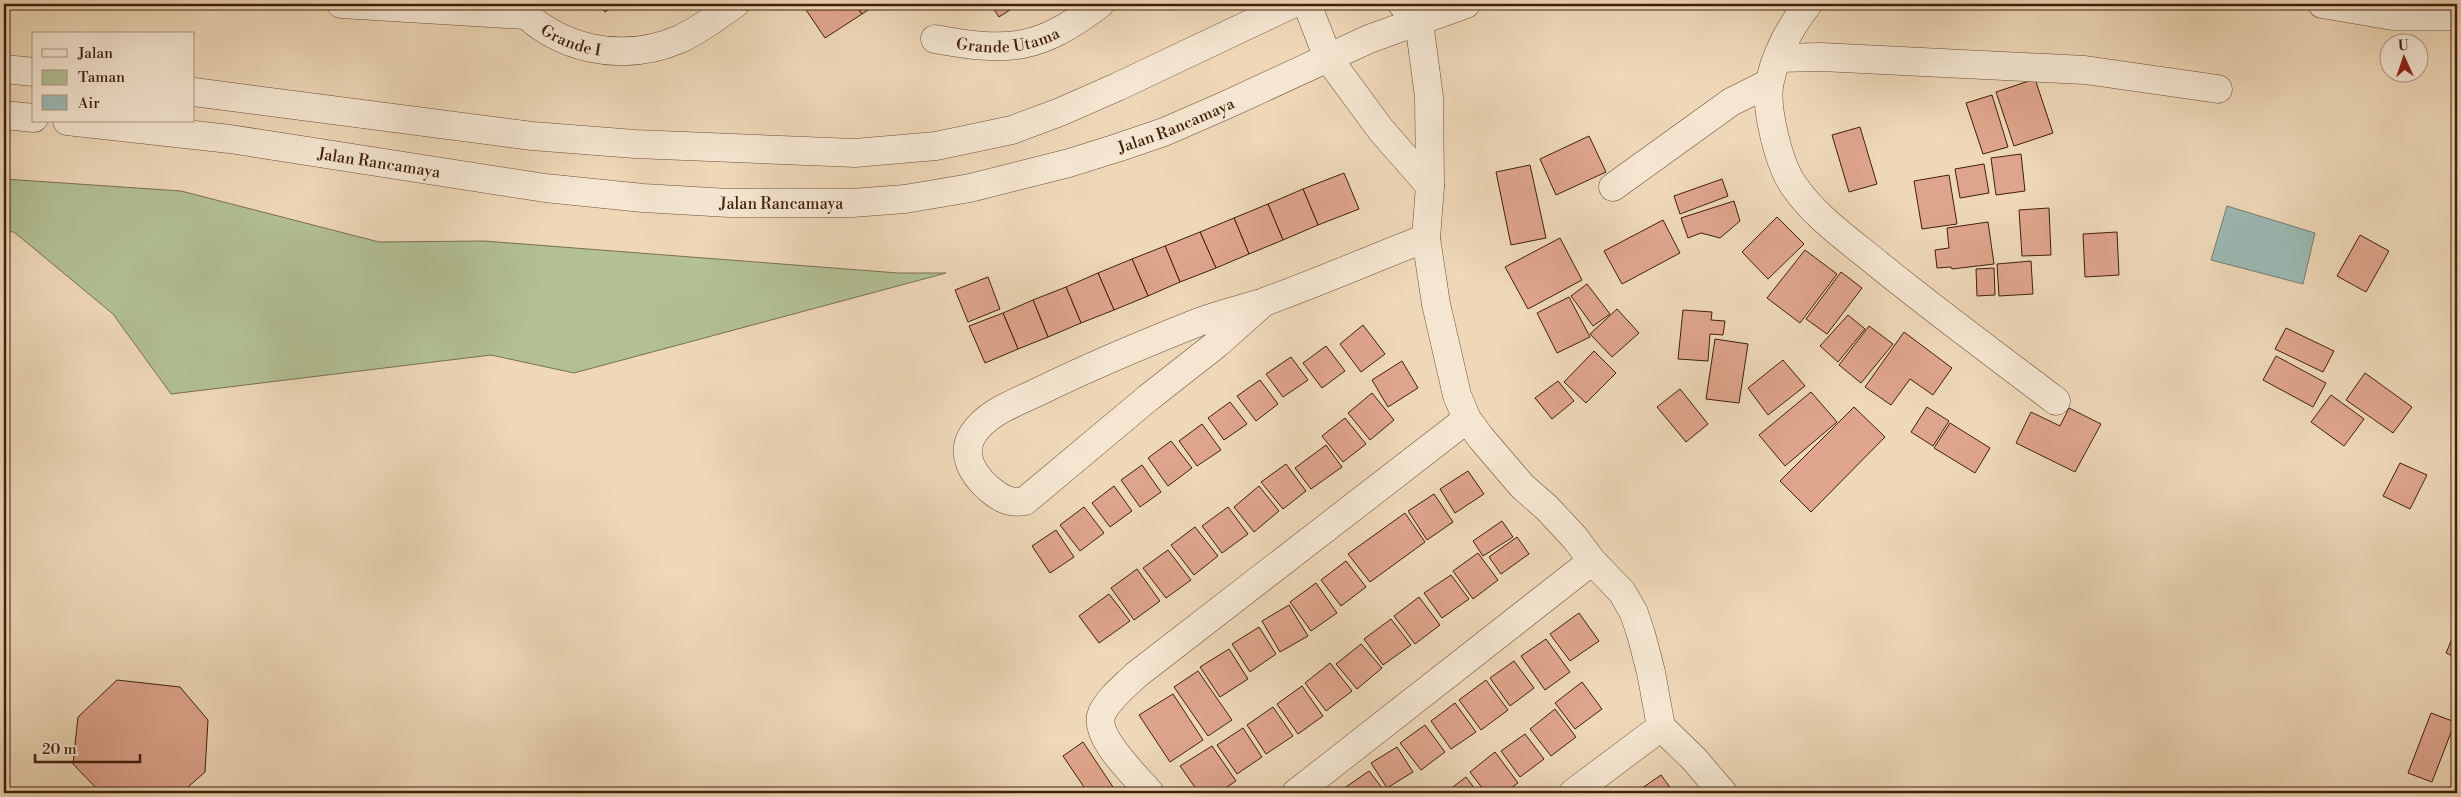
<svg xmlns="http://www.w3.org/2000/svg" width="2461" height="797" font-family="'Libre Bodoni',serif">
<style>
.green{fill:#b2c094;stroke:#797050}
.water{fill:#9bb9b4;stroke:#777b70}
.building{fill:#dea58c;stroke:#401f0b}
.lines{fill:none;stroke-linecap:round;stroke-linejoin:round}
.minor-casing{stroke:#6c4d36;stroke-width:29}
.tertiary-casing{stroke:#6c4d36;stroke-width:29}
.minor{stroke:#f4e6d1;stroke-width:28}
.tertiary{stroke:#f4e6d1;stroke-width:28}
.labels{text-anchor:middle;stroke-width:5;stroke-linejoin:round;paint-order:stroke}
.street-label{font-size:16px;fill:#401f0b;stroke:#f4e6d1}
</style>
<rect width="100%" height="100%" fill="#eed8b8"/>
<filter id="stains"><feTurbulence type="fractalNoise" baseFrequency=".004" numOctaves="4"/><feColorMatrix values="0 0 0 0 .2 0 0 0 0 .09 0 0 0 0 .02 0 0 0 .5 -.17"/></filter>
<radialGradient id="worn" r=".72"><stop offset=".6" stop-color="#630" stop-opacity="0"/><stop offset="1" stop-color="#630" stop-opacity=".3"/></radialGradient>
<polygon class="green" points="4,179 181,191 379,242 484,241 898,273 946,273 574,373 491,355 171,394 113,314 14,232 4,231"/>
<polygon class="water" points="2227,206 2315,233 2303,284 2211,260"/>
<g class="building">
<polygon points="599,4 617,4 605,12"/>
<polygon points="802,4 855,4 862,14 825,38"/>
<polygon points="855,4 877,4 862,14"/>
<polygon points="990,4 1019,4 999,17"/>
<polygon points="2035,79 2053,133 2014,146 1996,92"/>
<polygon points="1992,95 2008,147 1983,154 1966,103"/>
<polygon points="1860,127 1877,184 1849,192 1832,135"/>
<polygon points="1589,136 1606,172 1556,195 1540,159"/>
<polygon points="2021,154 2025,191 1996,195 1991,158"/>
<polygon points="1984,164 1989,193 1960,198 1955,169"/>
<polygon points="1530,165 1546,238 1511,245 1496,172"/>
<polygon points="1344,173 1359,209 1318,225 1303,189"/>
<polygon points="1949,175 1957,224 1922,229 1914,181"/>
<polygon points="1722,179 1728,196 1680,214 1674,196"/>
<polygon points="1303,189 1318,225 1283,240 1268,204"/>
<polygon points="1734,201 1740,221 1720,238 1701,233 1688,238 1681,218"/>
<polygon points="1268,204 1283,240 1249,254 1234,218"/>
<polygon points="2049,208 2051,255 2022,256 2019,210"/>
<polygon points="1777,217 1804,244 1768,279 1742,252"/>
<polygon points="1234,218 1249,254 1216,268 1200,232"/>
<polygon points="1663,220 1680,253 1622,284 1604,251"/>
<polygon points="1988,222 1994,264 1952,269 1951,267 1937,268 1935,250 1949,248 1947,228"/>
<polygon points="1200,232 1216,268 1180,282 1165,246"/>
<polygon points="2117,232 2119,275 2085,277 2083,234"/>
<polygon points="2360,235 2389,251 2366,292 2337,276"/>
<polygon points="1560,238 1582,280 1528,309 1505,267"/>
<polygon points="1165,246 1180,282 1148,296 1132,259"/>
<polygon points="1805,250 1837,274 1800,323 1767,298"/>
<polygon points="1132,259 1148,296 1114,310 1098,273"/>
<polygon points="2031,261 2033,294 1999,296 1997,264"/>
<polygon points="1994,268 1995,295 1977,296 1976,269"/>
<polygon points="1841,272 1862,288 1827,334 1806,319"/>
<polygon points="1098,273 1114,310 1081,323 1066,287"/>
<polygon points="988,277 1000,309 968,322 955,290"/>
<polygon points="1587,284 1610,314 1593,326 1571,296"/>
<polygon points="1066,287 1081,323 1048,337 1033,300"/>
<polygon points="1569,297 1590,337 1557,353 1537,313"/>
<polygon points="1033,300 1048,337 1018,349 1003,313"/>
<polygon points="1617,309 1639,333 1612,357 1590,334"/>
<polygon points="1683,310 1712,312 1711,320 1725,321 1723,335 1710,334 1708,361 1678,359"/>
<polygon points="1003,313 1018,349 985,363 969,326"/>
<polygon points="1848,315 1865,329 1838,362 1820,346"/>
<polygon points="1363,325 1385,354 1361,372 1340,344"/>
<polygon points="1869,326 1893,344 1861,383 1839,365"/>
<polygon points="2286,328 2334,351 2323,372 2275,349"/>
<polygon points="1904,332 1952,368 1933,395 1910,379 1891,405 1865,387"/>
<polygon points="1715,339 1748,344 1739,403 1706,399"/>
<polygon points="1326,346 1345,371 1322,388 1303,363"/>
<polygon points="1594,351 1616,373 1586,403 1564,382"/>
<polygon points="2276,356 2326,383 2313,407 2263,380"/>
<polygon points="1291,357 1308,380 1283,397 1266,374"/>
<polygon points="1783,360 1805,386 1768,415 1748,388"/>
<polygon points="1402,361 1418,388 1388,407 1372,380"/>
<polygon points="2365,373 2412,407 2393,433 2346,400"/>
<polygon points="1260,380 1278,404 1256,421 1237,396"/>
<polygon points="1558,381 1574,401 1552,419 1535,398"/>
<polygon points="1680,389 1708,424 1686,442 1657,407"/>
<polygon points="1811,392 1837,422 1785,466 1759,435"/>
<polygon points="1372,393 1394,420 1370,440 1348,413"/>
<polygon points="2331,395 2364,419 2344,446 2311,422"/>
<polygon points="1230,402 1247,424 1224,440 1208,418"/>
<polygon points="1854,407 1885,437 1811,512 1780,481"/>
<polygon points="1927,407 1949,421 1933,446 1911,432"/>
<polygon points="2069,408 2101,424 2075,472 2016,443 2031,412 2060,426"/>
<polygon points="1345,418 1366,444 1343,462 1322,436"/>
<polygon points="1950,423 1990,448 1975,473 1934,448"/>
<polygon points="1202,424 1221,450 1197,466 1179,441"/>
<polygon points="1171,441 1192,468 1168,486 1148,458"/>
<polygon points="1326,445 1342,467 1311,489 1295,468"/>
<polygon points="2400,463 2427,475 2410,509 2383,496"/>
<polygon points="1286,464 1306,491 1283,509 1261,482"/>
<polygon points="1142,465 1161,492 1140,507 1121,480"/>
<polygon points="1468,471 1484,494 1455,513 1440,489"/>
<polygon points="1114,486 1132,511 1110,527 1092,503"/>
<polygon points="1259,486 1279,511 1254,532 1234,507"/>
<polygon points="1434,494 1453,522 1427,540 1408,511"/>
<polygon points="1084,507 1104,533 1080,551 1060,525"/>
<polygon points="1228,507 1248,534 1222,553 1202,526"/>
<polygon points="1405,513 1425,542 1370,582 1348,554"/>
<polygon points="1502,521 1513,537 1483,556 1473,541"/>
<polygon points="1195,527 1218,556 1194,575 1171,545"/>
<polygon points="1056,530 1074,557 1050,573 1032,546"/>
<polygon points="1517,537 1529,554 1501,574 1489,557"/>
<polygon points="1168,550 1191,580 1166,598 1143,568"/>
<polygon points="1478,553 1498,580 1473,599 1453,571"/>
<polygon points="1346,561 1366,587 1341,606 1321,580"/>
<polygon points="1137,569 1160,601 1134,620 1111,588"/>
<polygon points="1451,575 1469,599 1442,618 1424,593"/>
<polygon points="1316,583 1337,613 1311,631 1290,602"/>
<polygon points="1109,594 1130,621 1099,643 1079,616"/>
<polygon points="1419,597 1440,625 1415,644 1394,616"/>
<polygon points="1289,605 1308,636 1280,652 1262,621"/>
<polygon points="1579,613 1599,641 1570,661 1550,634"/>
<polygon points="1391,619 1411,645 1383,665 1364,639"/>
<polygon points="1259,627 1276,654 1250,672 1232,644"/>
<polygon points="2457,627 2457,658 2446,653"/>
<polygon points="1546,639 1570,672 1545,690 1521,656"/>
<polygon points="1361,644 1382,668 1357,689 1336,664"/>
<polygon points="1229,649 1248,679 1220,697 1200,667"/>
<polygon points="1514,661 1534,688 1510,706 1490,678"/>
<polygon points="1330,663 1352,691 1326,711 1305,683"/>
<polygon points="1198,671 1232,720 1208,736 1174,687"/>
<polygon points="117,680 180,687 208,720 205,772 181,793 101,793 73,764 78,717"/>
<polygon points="1486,680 1508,710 1481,730 1459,700"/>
<polygon points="1582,682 1602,709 1575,729 1555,703"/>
<polygon points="1302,686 1323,716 1298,734 1277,704"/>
<polygon points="1173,694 1203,740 1170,762 1139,715"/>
<polygon points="1455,703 1476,732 1451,749 1431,721"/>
<polygon points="1273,707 1293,736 1266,754 1247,725"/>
<polygon points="1555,709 1576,737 1551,756 1530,729"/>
<polygon points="2431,713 2455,722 2432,782 2408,773"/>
<polygon points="1425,725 1445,752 1421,770 1400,743"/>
<polygon points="1243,728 1262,757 1237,774 1217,745"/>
<polygon points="1525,734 1544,759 1520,777 1501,751"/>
<polygon points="1083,742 1117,793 1088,793 1063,756"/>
<polygon points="1212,746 1236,781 1218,793 1199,793 1180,766"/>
<polygon points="1397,747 1413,772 1387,788 1371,763"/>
<polygon points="1495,752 1518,783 1504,793 1486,793 1470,772"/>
<polygon points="1369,771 1386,793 1346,793 1343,789"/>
<polygon points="1661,775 1674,793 1635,793"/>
<polygon points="1466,777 1478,793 1445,793"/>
</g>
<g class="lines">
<defs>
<g id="minor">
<polyline points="341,4 525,15"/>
<path id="s1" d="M515 4C557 50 622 64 680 39 700 30 717 16 735 4"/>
<polyline points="1307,4 1328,58 1381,130 1430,186"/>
<polyline points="1402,4 1419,22 1429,97 1430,186 1426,238 1436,304 1457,395 1467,419 1481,438 1522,486 1547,508 1575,538 1592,561 1622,592 1634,613 1641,634 1651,672 1661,727 1694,759 1723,793"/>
<path d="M1808 4C1791 26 1776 53 1770 81 1764 106 1779 165 1794 186 1816 218 1850 241 1879 265 1937 312 1997 356 2056 401"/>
<path id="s2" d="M935 39C1010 53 1039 50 1100 4"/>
<polyline points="1778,58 1821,57 2085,70 2218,89"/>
<polyline points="1613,187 1731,102 1769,83"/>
<path d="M1264 302 1218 343 1148 398 1025 501C1009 504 1000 498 988 488 973 474 960 454 973 434 988 411 1018 402 1042 390 1093 365 1146 343 1199 322 1220 314 1242 309 1264 302 1319 282 1372 259 1426 238"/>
<path d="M1150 793C1136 776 1092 736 1102 713 1109 698 1125 686 1136 675L1467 419"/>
<polyline points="1296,793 1592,561"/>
<polyline points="1573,793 1661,727"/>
</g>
<g id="tertiary">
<polyline points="2322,4 2393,16 2457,16"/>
<polyline points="4,69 34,72"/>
<polyline points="194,92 532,136 635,144 855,153 936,146 1012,130 1060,112 1117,87 1292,4"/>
<polyline points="4,115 34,118"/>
<path id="s3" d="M67 121 230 139 545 188 643 198 729 203H852L905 199 970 188 1069 163 1117 148 1164 132 1226 105 1369 39 1466 4"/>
</g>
</defs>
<use href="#minor" class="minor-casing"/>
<use href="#tertiary" class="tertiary-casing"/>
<use href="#minor" class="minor"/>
<use href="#tertiary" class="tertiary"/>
</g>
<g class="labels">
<g class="street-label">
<text dy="6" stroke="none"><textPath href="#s2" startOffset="74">Grande Utama</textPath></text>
<text dy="6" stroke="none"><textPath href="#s1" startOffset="68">Grande I</textPath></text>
<text dy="6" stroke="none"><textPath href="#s3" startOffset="1125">Jalan Rancamaya</textPath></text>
<text dy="6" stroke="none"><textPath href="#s3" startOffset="315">Jalan Rancamaya</textPath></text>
<text dy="6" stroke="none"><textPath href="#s3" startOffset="720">Jalan Rancamaya</textPath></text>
</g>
</g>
<rect width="2461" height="797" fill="none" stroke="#eed8b8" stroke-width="20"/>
<rect x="5" y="5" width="2451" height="787" fill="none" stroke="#401f0b" stroke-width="2.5"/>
<rect x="10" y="10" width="2441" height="777" fill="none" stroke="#401f0b"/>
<rect x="32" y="32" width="162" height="90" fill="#f4e6d1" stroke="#ac9682"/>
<rect x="42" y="49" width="25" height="8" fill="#f4e6d1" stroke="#ac9682"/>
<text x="78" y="58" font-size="15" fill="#401f0b">Jalan</text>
<rect x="42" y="70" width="25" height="15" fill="#b2c094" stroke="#ac9682"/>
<text x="78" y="82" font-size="15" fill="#401f0b">Taman</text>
<rect x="42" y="95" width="25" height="15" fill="#9bb9b4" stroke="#ac9682"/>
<text x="78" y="108" font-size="15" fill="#401f0b">Air</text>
<g transform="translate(2404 58) rotate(357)"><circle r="24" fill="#f4e6d1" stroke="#ac9682"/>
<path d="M0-4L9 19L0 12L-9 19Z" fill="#8f2418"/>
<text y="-8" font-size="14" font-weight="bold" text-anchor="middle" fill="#401f0b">U</text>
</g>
<path d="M35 754v8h105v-8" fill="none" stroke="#401f0b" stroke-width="2.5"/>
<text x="42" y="754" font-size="15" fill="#401f0b" stroke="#f4e6d1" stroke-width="4" paint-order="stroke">20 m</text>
<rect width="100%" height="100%" filter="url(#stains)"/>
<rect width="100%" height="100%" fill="url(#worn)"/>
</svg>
